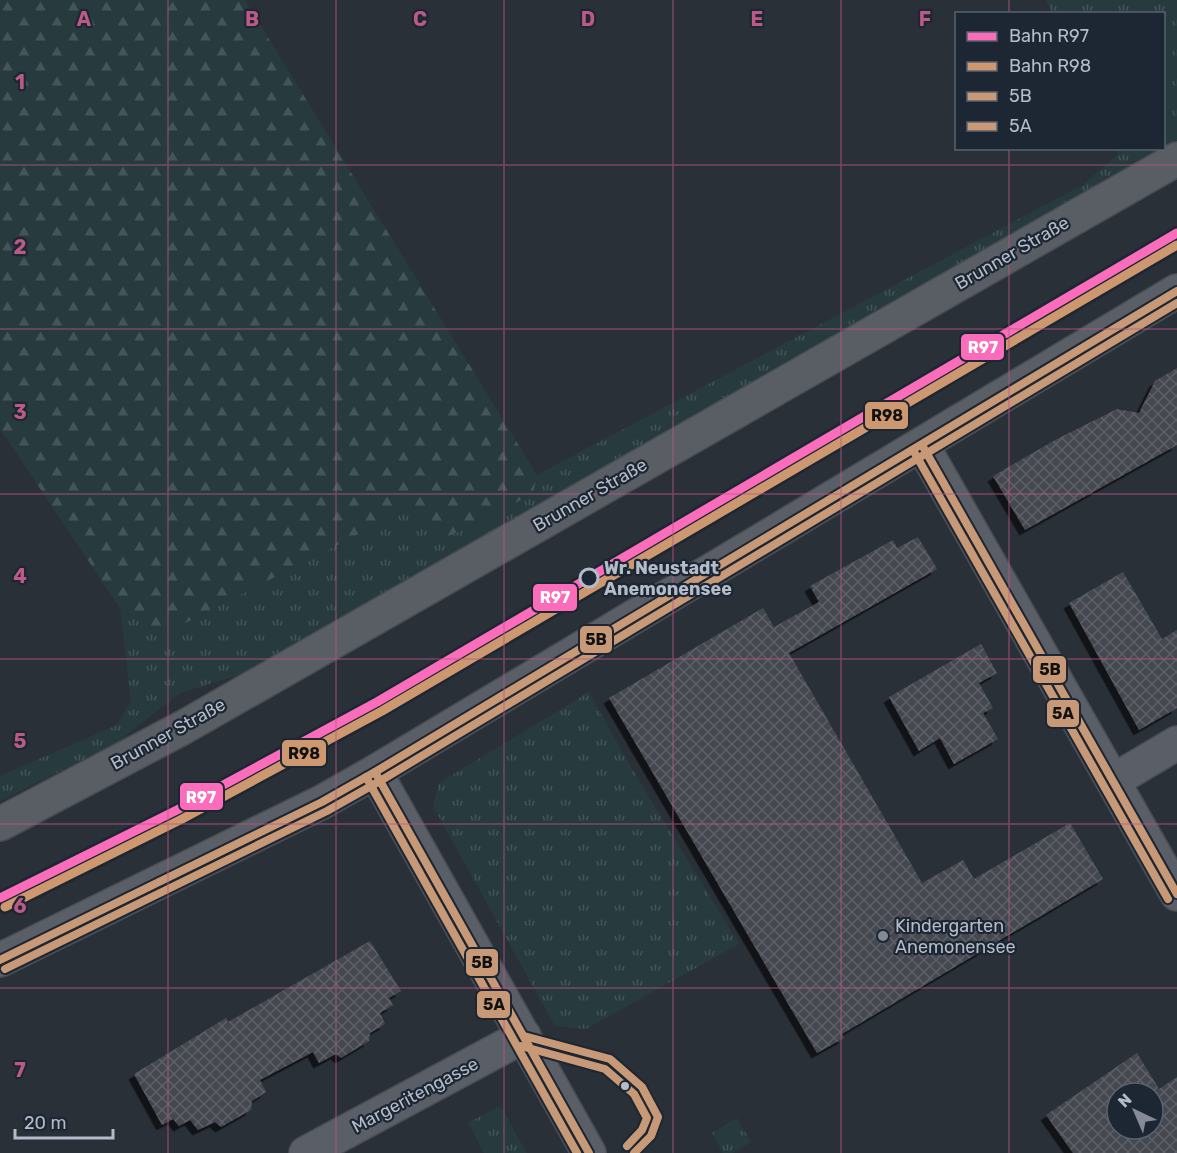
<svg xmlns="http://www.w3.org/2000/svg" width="1177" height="1153" font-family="Rubik,sans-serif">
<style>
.grass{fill:url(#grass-tufts)}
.forest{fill:url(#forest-firs)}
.building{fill:url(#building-cross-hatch);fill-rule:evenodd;filter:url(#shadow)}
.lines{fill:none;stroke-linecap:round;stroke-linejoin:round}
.street-casing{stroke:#484c53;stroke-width:36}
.secondary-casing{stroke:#484c53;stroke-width:36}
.street{stroke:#5a5e66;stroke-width:33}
.secondary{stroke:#595d64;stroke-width:33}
.bus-1-casing{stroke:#1d2633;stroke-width:12}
.bus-2-casing{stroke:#1d2633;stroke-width:12}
.bus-1{stroke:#c79976;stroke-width:8}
.bus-2{stroke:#c79976;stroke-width:8}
.rail-1-casing{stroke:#1d2633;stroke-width:14}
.rail-2-casing{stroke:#1d2633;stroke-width:14}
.rail-1{stroke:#fb6dba;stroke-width:9}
.rail-2{stroke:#cd976f;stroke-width:9}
.grid{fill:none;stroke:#bc5a87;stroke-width:1.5;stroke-opacity:0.55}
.stop-dot{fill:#1d2633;stroke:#b4bcc9;stroke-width:3}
.poi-dot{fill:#848b96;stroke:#1d2633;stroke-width:2}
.bus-dot{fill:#b4bcc9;stroke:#1d2633;stroke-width:2}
.labels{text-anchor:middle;stroke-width:4.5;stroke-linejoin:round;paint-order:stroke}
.street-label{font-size:18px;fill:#b4bcc9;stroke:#1d2633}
.stop-label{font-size:18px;font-weight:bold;fill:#b4bcc9;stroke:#1d2633;text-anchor:start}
.poi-label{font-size:18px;fill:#b4bcc9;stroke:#1d2633;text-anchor:start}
.grid-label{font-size:20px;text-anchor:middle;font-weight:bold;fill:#bc5a87;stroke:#1d2633;stroke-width:4.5;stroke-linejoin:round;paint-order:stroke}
.line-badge{stroke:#1d2633;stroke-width:2}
.badge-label{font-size:16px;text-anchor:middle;font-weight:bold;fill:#fff}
.pale-badge-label{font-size:16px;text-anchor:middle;font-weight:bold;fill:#111}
</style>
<defs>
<pattern id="grass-tufts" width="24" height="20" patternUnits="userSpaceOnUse" patternTransform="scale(1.5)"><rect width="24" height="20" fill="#273a3e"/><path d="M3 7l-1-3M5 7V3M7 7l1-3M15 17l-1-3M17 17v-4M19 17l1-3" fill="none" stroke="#445559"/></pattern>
<pattern id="forest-firs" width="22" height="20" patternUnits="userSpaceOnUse" patternTransform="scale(1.5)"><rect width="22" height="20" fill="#273a3e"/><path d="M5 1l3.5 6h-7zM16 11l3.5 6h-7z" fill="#445559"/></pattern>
<pattern id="building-cross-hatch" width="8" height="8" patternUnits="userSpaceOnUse" patternTransform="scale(1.5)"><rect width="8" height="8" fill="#444950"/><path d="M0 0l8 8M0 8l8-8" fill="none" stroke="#5d6168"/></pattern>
<filter id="shadow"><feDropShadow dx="-5.5" dy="5.5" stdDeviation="0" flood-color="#0009"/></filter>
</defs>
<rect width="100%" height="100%" fill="#2a3038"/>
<g class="grass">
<polygon points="1046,0 1177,0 1177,140 1164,148 1164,14 1052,13"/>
<polygon points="1116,149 1162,149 245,673 180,693 115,744 0,801 0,776 117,725 131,701 120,608 162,635 411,507 435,543 533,494 537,475 1083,185 1118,154"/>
<polygon points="589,692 629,764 739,944 586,1029 555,1026 433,806 439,783"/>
<polygon points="500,1106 527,1153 484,1153 468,1123"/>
<polygon points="737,1118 751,1142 733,1153 723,1153 712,1133"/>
</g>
<polygon class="forest" points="0,0 245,0 537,475 533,494 435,543 411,507 162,635 120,608 0,429"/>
<g class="building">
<polygon points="1177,368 1177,445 1025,530 993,476 1055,440 1117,409 1139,413 1155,381"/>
<polygon points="918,537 937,569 789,653 922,883 963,860 974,879 1070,823 1103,879 842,1034 844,1038 817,1053 609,698 763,608 774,627 819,602 810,586 893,540 897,548"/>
<polygon points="1123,572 1162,639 1177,630 1177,708 1139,730 1069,603"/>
<polygon points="981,644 997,673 979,683 993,708 983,713 998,739 954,764 940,738 919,751 889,697"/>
<polygon points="370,941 401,991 389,998 393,1005 380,1013 385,1024 370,1033 369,1041 341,1058 336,1054 319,1063 313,1052 260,1080 266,1092 252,1101 251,1110 221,1127 215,1122 198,1130 190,1120 179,1126 173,1119 162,1125 134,1074 226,1018 228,1022"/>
<path d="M1137 1053 1159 1089 1177 1077V1153H1073L1046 1115ZM1117 1093H1153V1129H1117Z"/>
</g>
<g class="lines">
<defs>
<g id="street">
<polyline points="922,445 1177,894"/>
<polyline points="375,772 589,1153"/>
<polyline points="1113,781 1177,743"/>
<polyline points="0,960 322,802 375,772 1177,291"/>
<polyline points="306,1153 524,1036"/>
</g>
<polyline id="secondary" points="0,824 184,727 1177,159"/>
</defs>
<use href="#street" class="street-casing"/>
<use href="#secondary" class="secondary-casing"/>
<use href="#street" class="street"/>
<use href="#secondary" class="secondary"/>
<defs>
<g id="bus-1">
<polyline points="922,445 1177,894"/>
<polyline points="375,772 589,1153"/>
<polyline points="0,960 322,802 375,772 1177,291"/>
<polyline points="524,1036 610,1059 642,1087 658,1117 651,1136 634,1153"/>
</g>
<g id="bus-2">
<polyline points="913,450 1168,899"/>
<polyline points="366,777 577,1153"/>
<polyline points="5,969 327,811 380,781 1177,303"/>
<polyline points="521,1046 605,1069 634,1094 647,1118 642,1130 627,1146"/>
</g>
</defs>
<use href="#bus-1" class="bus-1-casing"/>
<use href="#bus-2" class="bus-2-casing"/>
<use href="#bus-1" class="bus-1"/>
<use href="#bus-2" class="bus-2"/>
<defs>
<polyline id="rail-1" points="0,898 177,810 377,702 1177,233"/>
<polyline id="rail-2" points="5,907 182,819 382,711 1177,245"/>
</defs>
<use href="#rail-1" class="rail-1-casing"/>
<use href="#rail-2" class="rail-2-casing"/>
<use href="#rail-1" class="rail-1"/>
<use href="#rail-2" class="rail-2"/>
</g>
<path class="grid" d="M168 0V1153M336 0V1153M504 0V1153M673 0V1153M841 0V1153M1009 0V14M1009 148V1153M0 165H1177M0 329H1177M0 494H1177M0 659H1177M0 824H1177M0 988H1177"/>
<circle class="stop-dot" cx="589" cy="578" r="9"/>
<circle class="poi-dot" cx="883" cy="936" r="6"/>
<circle class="bus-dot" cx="625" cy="1086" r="5"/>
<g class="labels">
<g class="street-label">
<text transform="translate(1012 253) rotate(-30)" y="6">Brunner Straße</text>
<text transform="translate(590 495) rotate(-30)" y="6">Brunner Straße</text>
<text transform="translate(168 734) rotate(-29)" y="6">Brunner Straße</text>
<text transform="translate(415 1095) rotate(-28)" y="6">Margeritengasse</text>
</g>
<g class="stop-label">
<text x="604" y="574">Wr. Neustadt<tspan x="604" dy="21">Anemonensee</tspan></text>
</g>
<g class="poi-label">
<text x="895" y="932">Kindergarten<tspan x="895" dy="21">Anemonensee</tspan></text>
</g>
</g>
<g class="grid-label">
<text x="84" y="26">A</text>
<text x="252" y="26">B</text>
<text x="420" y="26">C</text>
<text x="588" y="26">D</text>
<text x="757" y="26">E</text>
<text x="925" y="26">F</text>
<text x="20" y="89">1</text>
<text x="20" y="254">2</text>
<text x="20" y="419">3</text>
<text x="20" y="583">4</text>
<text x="20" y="748">5</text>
<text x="20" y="913">6</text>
<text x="20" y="1077">7</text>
</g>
<g class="line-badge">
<rect x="960" y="333" width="45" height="28" rx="6" fill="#fb6dba"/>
<rect x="864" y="401" width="45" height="29" rx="6" fill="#cd976f"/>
<rect x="532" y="583" width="46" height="29" rx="6" fill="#fb6dba"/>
<rect x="579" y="625" width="34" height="29" rx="6" fill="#c79976"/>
<rect x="1032" y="655" width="35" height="29" rx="6" fill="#c79976"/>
<rect x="1046" y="699" width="34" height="29" rx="6" fill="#c79976"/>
<rect x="281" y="739" width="46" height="28" rx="6" fill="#cd976f"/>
<rect x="179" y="782" width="45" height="29" rx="6" fill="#fb6dba"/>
<rect x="465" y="948" width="34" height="29" rx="6" fill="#c79976"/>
<rect x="476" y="990" width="35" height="29" rx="6" fill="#c79976"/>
</g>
<g class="badge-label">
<text x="983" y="353">R97</text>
<text x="555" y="603">R97</text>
<text x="201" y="803">R97</text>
</g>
<g class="pale-badge-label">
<text x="887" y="421">R98</text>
<text x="596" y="645">5B</text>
<text x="1050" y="675">5B</text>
<text x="1063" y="719">5A</text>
<text x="304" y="759">R98</text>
<text x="482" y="968">5B</text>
<text x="494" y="1010">5A</text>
</g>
<rect x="955" y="12" width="210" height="138" fill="#1d2633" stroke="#59626f" stroke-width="1.5"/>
<rect x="967" y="32" width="30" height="9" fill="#fb6dba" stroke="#59626f" stroke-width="1.5"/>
<text x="1009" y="42" font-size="18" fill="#b4bcc9">Bahn R97</text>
<rect x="967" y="62" width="30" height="9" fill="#cd976f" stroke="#59626f" stroke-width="1.5"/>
<text x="1009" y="72" font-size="18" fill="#b4bcc9">Bahn R98</text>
<rect x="967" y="92" width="30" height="9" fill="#c79976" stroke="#59626f" stroke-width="1.5"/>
<text x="1009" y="102" font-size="18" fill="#b4bcc9">5B</text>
<rect x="967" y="122" width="30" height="9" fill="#c79976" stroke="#59626f" stroke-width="1.5"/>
<text x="1009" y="132" font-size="18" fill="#b4bcc9">5A</text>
<g transform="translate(1135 1111) rotate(316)"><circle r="28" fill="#1d2633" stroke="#59626f" stroke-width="1.5"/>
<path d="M0-4.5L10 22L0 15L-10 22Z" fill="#848b96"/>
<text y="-9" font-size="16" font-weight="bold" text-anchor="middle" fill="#b4bcc9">N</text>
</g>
<path d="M15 1129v9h98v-9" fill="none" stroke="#b4bcc9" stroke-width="3"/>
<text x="24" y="1129" font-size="18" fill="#b4bcc9" stroke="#1d2633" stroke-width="4.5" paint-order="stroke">20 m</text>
</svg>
